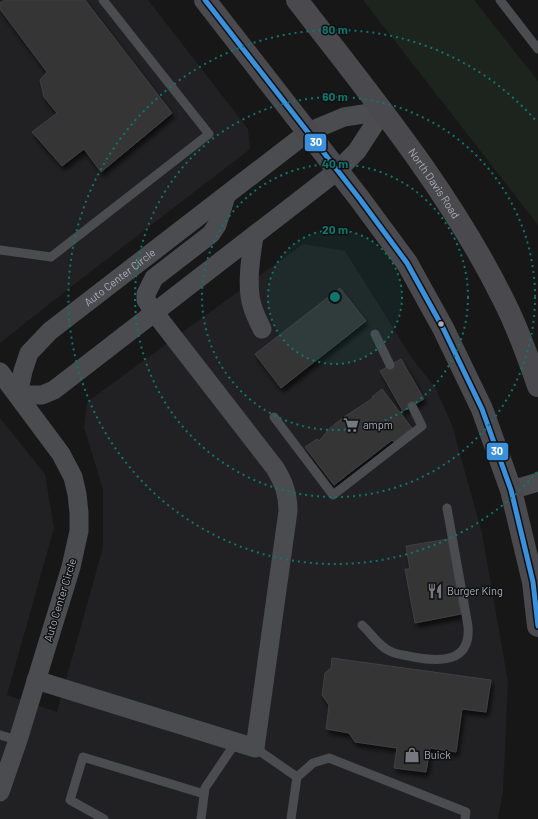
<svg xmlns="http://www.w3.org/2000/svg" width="538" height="819" font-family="Barlow,sans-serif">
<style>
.built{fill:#212123}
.green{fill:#1d241e}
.building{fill:#353536;stroke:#3f4043;filter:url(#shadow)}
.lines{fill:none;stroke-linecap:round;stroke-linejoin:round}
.service{stroke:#4b4c50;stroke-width:9}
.minor{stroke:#4b4c50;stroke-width:19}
.secondary{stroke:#4a4a4e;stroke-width:22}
.bus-1-casing{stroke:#111113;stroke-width:8}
.bus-1{stroke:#3a90db;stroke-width:5}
.ring{fill:none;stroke:#0f766e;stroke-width:2;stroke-dasharray:2 4}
.bus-dot{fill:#a8adb8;stroke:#111113;stroke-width:1.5}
.labels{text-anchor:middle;stroke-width:3;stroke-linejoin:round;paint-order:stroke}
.street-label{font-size:11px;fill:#a8adb8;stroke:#111113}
.poi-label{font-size:11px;fill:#a8adb8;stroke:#111113;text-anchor:start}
.centre{fill:#0f766e;stroke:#111113;stroke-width:2}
.ring-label{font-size:12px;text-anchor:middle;font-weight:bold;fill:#0f766e;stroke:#111113;stroke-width:3;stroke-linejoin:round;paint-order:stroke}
.line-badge{stroke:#111113;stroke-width:1.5}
.badge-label{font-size:11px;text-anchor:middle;font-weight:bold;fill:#fff}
</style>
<defs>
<filter id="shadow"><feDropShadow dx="2.5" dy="4.5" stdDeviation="2" flood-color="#0009"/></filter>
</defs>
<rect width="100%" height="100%" fill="#171717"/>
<g class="built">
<polygon points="0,0 148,0 248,129 250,149 72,286 0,343"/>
<polygon points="303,244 345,251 412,358 436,389 452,425 482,533 508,682 503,791 498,819 0,819 0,418 45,474 54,528 7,695 57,712 103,547 103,489 84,428 87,402"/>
</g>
<polygon class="green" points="363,0 474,0 538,81 538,225"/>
<g class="building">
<polygon points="5,0 85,0 172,113 101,172 84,149 62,166 32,132 57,113 44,97 40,80 47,72 0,9 0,3"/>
<polygon points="340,288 366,321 281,388 255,354"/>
<polygon points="401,359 424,399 403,411 380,371"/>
<polygon points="382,389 412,428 394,442 392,440 334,485 305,447 317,439 319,441 330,428 344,417 373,398 372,397"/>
<polygon points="448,539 461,614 415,623 405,569 410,569 406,546"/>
<polygon points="332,658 491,680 486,712 462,709 456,752 430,748 426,772 394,768 397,748 355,742 349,733 326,729 329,705 322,695 325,673 331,668"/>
</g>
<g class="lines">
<g class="service">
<polyline points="500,0 538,49"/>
<polyline points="0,250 51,257 209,134 103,0"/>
<polyline points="375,334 390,365"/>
<polyline points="274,417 333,495 422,426 412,406"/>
<path d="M362 625C371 633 380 648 392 652 398 655 406 655 413 657 440 662 471 663 468 626L447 508"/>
<polyline points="0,735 18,740"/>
<polyline points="255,748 297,777"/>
<polyline points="104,819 70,800 83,757 204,794"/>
<polyline points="201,819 205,788 236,742"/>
<polyline points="291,819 297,777 313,763 329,758 466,812 465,819"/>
</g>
<g class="minor">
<path d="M254 236C251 255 246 286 252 305 254 313 258 321 262 329"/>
<polyline points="0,372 61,454 73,477 77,494 79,513 79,531 71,567 18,740 0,792"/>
<path id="s1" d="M18 395 23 371 29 353 50 331 308 132 344 117 383 111"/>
<polyline points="18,395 42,395 54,390 305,196 337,171 357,151 383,111"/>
<polyline points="511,490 538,482"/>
<path d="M36 680 255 748 288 511C288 494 284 483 275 468L154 312 146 300V294L154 278 211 234 217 225 226 196"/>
</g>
<g class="secondary">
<polyline points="205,0 359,198 407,263 443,328 482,409 511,490 533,582 538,626"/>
<path id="s2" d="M297 0C371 96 449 190 503 299 517 326 528 357 538 386"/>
</g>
<defs>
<polyline id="bus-1" points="205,0 359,198 407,263 443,328 482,409 511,490 533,582 538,626"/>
</defs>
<use href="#bus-1" class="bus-1-casing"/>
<use href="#bus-1" class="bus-1"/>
</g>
<circle cx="335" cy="297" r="67" fill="#0f766e" fill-opacity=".12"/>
<g class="ring">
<circle cx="335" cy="297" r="67"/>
<circle cx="335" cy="297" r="133"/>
<circle cx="335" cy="297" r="200"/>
<path d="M537 472A267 267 0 1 1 537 122"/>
</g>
<defs>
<symbol id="supermarket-bare" viewBox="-9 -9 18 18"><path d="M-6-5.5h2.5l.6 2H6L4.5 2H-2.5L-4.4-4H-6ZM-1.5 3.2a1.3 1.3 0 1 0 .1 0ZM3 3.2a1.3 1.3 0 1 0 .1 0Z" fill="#757880" stroke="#111113" stroke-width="2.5" paint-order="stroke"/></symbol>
<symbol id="restaurant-bare" viewBox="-9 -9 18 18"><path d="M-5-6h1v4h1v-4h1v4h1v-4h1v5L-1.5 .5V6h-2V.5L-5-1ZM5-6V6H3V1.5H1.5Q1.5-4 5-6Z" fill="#757880" stroke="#111113" stroke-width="2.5" paint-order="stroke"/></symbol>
<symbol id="shop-bare" viewBox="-9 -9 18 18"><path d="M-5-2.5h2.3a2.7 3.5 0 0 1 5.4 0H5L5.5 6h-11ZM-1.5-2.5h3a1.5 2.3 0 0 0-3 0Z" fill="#757880" stroke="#111113" stroke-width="2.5" paint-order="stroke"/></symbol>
</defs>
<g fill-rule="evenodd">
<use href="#supermarket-bare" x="340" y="414" width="22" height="22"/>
<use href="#restaurant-bare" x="424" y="580" width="22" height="22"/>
<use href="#shop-bare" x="401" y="744" width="22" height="22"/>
</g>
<circle class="bus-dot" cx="441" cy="324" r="3.5"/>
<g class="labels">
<g class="street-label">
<text dy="4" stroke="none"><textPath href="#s2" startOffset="229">North Davis Road</textPath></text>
<text dy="4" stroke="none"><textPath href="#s1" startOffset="162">Auto Center Circle</textPath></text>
<text transform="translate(60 600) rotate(-73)" y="4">Auto Center Circle</text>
</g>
<g class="poi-label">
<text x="363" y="429">ampm</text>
<text x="447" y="595">Burger King</text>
<text x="424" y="759">Buick</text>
</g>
</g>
<circle cx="335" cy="297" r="6" class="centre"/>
<g class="ring-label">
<text x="335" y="34">80 m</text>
<text x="335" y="101">60 m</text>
<text x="335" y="168">40 m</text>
<text x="335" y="234">20 m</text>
</g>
<g class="line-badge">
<rect x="304" y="133" width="23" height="19" rx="4" fill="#3a90db"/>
<rect x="486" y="442" width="23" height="19" rx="4" fill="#3a90db"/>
</g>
<g class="badge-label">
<text x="316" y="146">30</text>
<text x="497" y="455">30</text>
</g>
</svg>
